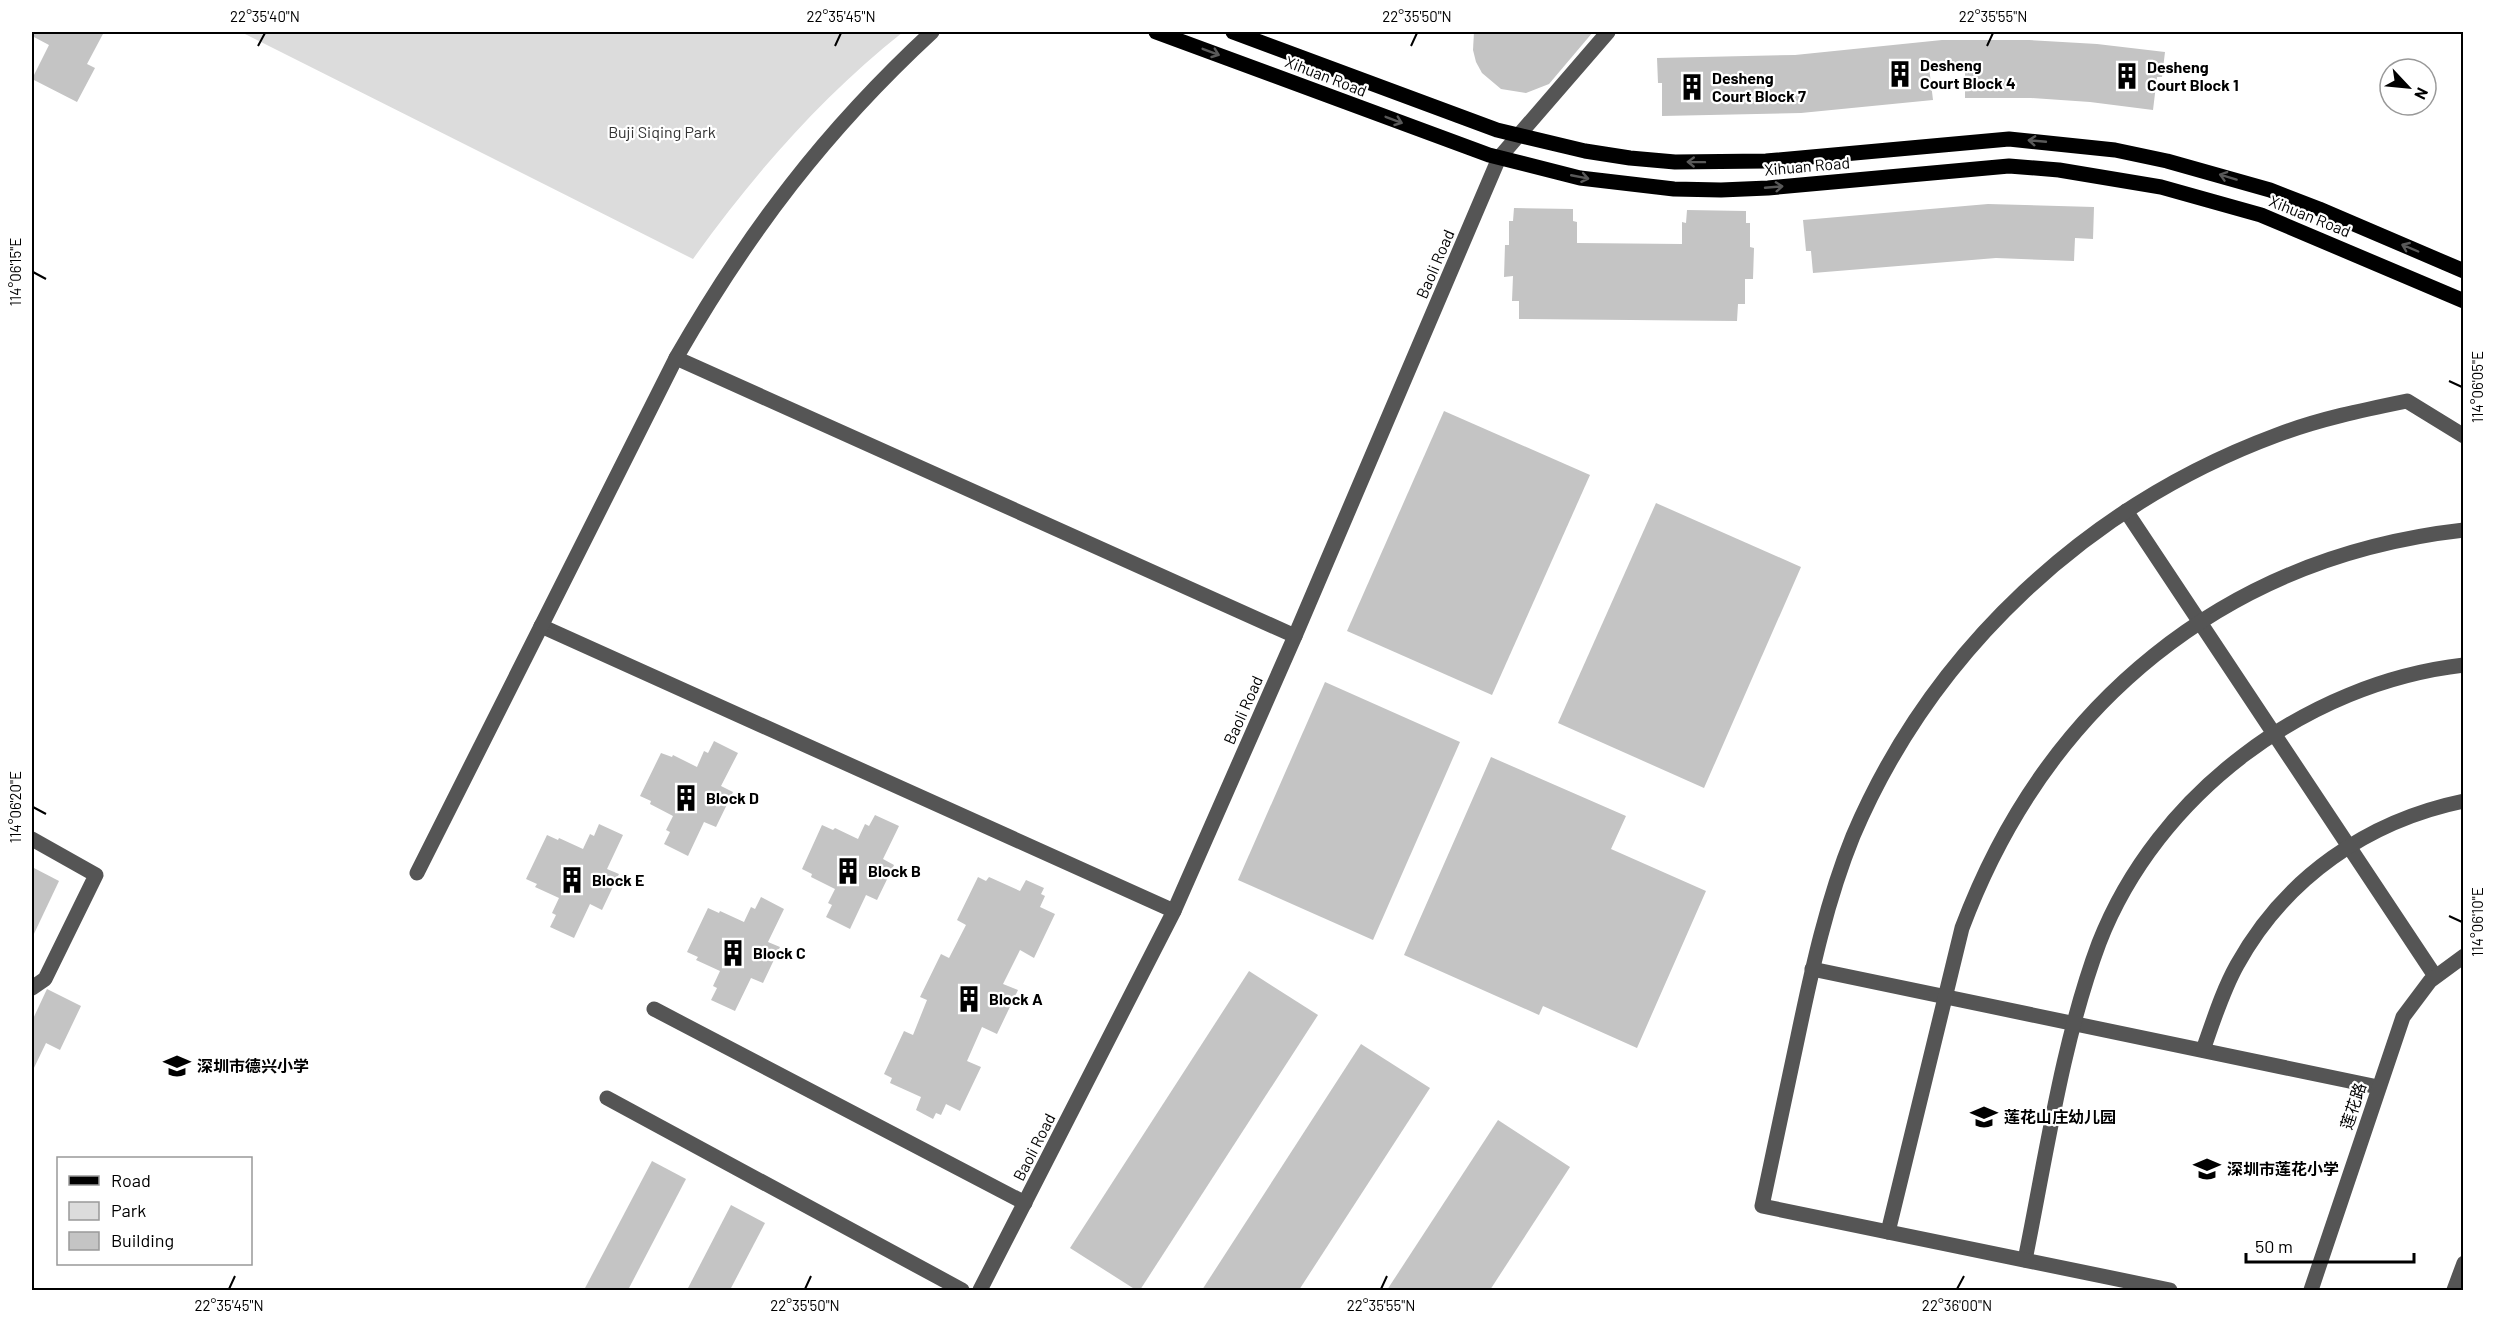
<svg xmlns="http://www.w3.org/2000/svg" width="2495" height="1322" font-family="Barlow,'Noto Sans SC',sans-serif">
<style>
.green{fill:#dcdcdc}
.building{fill:#c4c4c4}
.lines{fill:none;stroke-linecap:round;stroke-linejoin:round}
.minor{stroke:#555;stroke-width:15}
.major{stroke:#000;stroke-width:15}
.oneway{stroke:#595959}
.ticks{fill:none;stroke:#000;stroke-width:2}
.labels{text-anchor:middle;stroke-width:4.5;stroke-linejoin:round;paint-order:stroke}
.poi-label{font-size:16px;font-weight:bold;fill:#000;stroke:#fff;text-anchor:start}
.street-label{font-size:16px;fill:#000;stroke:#fff}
.park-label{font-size:16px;fill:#333;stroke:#fff}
.neatline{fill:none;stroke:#000;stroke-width:2}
.ticks-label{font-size:15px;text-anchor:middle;fill:#000}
</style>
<rect width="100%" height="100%" fill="#fff"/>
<path class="green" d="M241 32H903C821 97 754 174 693 259Z"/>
<g class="building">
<polygon points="32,32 104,32 87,64 95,68 77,102 32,79 49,45 32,36"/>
<polygon points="1474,32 1593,32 1549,84 1526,93 1501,89 1482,73 1476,62 1473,50"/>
<polygon points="1942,40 2029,40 2097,44 2165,52 2162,77 2157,77 2153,110 2090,102 2031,98 1965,98 1965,63 1929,67 1933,100 1801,113 1662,116 1662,83 1658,83 1657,58 1795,55"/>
<polygon points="1988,204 2094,207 2093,239 2075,238 2074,261 1996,258 1813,273 1811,251 1806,251 1803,220"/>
<polygon points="1514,208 1573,209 1573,221 1577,222 1577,243 1682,244 1682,222 1686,223 1687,210 1746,211 1746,223 1750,223 1750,247 1754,248 1753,279 1745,279 1745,304 1738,304 1737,321 1519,319 1519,301 1512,301 1513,276 1504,277 1505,245 1509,245 1509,221 1513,221"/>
<polygon points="1444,411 1590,475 1492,695 1347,631"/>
<polygon points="1656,503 1801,567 1704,788 1558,723"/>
<polygon points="1325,682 1460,742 1373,940 1238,880"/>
<polygon points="714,741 738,753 721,786 733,792 716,827 704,822 688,856 664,844 670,832 666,830 673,816 650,804 651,801 640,796 661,753 672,757 673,755 697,767 704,751 708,753"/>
<polygon points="1491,757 1626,816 1611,849 1706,891 1637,1048 1543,1006 1539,1015 1404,955"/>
<polygon points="875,815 899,826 883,859 894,865 877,900 866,895 850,929 826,917 832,905 828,903 835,889 811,877 812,874 802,869 822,825 833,830 835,828 858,839 865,824 869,826"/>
<polygon points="599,824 623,835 607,869 619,874 602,910 590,904 574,938 550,927 556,915 552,913 559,898 535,887 537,884 526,879 547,835 558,840 559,838 583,849 590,834 594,836"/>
<polygon points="32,867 59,881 32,938"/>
<polygon points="978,877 986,881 989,877 1020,891 1026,880 1044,888 1041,894 1045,896 1040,907 1055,914 1034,958 1020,950 1003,984 1018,990 997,1034 982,1027 967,1061 981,1067 960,1111 946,1104 941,1115 936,1113 933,1119 916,1110 921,1097 890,1083 892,1078 884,1074 904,1031 913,1035 927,1000 920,997 941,954 949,958 966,925 957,920"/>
<polygon points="761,897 784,909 768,942 780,947 763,983 751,978 735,1011 711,1000 717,988 713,986 720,971 696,960 698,957 687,952 708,908 719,913 720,911 744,922 751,907 755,909"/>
<polygon points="1249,971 1318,1015 1140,1290 1136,1290 1070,1248"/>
<polygon points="47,989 81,1006 60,1050 46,1043 32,1072 32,1021"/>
<polygon points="1361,1044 1430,1088 1299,1290 1202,1290"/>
<polygon points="1498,1120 1570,1167 1490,1290 1387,1290"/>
<polygon points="652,1161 686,1179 628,1290 584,1290"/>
<polygon points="731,1205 765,1223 730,1290 687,1290"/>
</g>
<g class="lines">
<g class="minor">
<polyline points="676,358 1295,636"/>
<polyline points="2126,511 2435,976"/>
<polyline points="541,626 1174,911"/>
<polyline points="32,839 96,875 45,979 32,988"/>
<path d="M417 873 676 358C749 231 825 131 932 32"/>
<polyline points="1812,969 2378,1087"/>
<polyline points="654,1009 1025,1203"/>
<path d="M2203 1050C2213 1022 2222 992 2237 965 2285 878 2367 821 2464 801"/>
<polyline points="607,1098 962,1290"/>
<path d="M1888 1232 1962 928C2046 704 2224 557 2464 530"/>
<path d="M2025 1260C2046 1157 2062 1042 2099 943 2157 794 2306 683 2464 665"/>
<polyline points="980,1290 1174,911 1295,636 1499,158 1608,32"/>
<path d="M2170 1290 1762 1206C1774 1149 1786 1093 1798 1036 1812 969 1827 900 1853 836 1932 650 2088 505 2277 435 2319 419 2363 410 2407 401L2464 436"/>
<polyline points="2311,1290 2403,1017 2430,981 2464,956"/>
<polyline points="2454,1290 2464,1263"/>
</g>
<g class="major">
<polyline points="1156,32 1489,155 1580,178 1674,189 1721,190 1768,188 2009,166 2059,170 2161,187 2261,215 2464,301"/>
<polyline points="1233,32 1497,130 1585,151 1630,158 1675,162 1766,161 2009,139 2115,150 2167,161 2270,190 2319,209 2464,271"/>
</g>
</g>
<defs><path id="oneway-shaft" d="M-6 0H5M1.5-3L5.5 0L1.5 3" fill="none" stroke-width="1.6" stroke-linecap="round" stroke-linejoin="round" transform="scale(1.5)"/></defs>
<g class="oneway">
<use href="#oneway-shaft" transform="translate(1211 52) rotate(21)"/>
<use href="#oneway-shaft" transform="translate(1394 120) rotate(21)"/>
<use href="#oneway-shaft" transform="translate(2037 141) rotate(-175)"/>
<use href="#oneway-shaft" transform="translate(1696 162) rotate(-179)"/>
<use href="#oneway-shaft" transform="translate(1580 177) rotate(11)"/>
<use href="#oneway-shaft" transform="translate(2228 177) rotate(-163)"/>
<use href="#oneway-shaft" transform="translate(1774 187) rotate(-5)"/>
<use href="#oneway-shaft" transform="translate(2410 248) rotate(-157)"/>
</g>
<path class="ticks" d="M258 46 265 33M835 46 841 33M1411 46 1417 33M1987 46 1993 33M33 272 46 279M2449 381 2462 387M33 807 46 814M2449 916 2462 922M229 1289 235 1276M805 1289 811 1276M1381 1289 1387 1276M1957 1289 1964 1276"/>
<defs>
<symbol id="building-bare" viewBox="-9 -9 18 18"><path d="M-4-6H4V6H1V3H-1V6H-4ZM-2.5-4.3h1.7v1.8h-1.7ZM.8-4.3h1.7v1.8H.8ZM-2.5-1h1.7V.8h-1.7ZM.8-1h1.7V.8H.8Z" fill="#000" stroke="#fff" stroke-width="2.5" paint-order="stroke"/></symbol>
<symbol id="school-bare" viewBox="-9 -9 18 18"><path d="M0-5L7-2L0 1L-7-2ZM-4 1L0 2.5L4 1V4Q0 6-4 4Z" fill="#000" stroke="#fff" stroke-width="2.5" paint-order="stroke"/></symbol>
</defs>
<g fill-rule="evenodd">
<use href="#building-bare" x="1881" y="55" width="38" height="38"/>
<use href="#building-bare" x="2108" y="57" width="38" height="38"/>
<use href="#building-bare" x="1673" y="68" width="38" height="38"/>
<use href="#building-bare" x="667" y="779" width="38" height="38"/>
<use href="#building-bare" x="829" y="852" width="38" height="38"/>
<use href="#building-bare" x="553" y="861" width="38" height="38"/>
<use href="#building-bare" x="714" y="934" width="38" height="38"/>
<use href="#building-bare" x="950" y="980" width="38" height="38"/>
<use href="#school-bare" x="158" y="1047" width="38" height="38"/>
<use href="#school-bare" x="1965" y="1098" width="38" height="38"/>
<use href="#school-bare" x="2188" y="1150" width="38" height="38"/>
</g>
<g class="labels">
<g class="poi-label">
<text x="1920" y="71">Desheng<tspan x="1920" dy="18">Court Block 4</tspan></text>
<text x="2147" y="73">Desheng<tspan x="2147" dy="18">Court Block 1</tspan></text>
<text x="1712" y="84">Desheng<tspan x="1712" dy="18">Court Block 7</tspan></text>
<text x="706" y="804">Block D</text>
<text x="868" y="877">Block B</text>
<text x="592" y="886">Block E</text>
<text x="753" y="959">Block C</text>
<text x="989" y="1005">Block A</text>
<text x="197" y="1072">深圳市德兴小学</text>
<text x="2004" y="1123">莲花山庄幼儿园</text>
<text x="2227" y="1175">深圳市莲花小学</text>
</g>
<g class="street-label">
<text transform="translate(1326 76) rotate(21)" y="6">Xihuan Road</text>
<text transform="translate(1807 166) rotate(-5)" y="6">Xihuan Road</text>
<text transform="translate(2310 216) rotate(22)" y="6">Xihuan Road</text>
<text transform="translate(1435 264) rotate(-67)" y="6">Baoli Road</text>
<text transform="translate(1243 710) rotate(-66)" y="6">Baoli Road</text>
<text transform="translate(2353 1106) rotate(-72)" y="6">莲花路</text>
<text transform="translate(1034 1147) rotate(-63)" y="6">Baoli Road</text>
</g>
<g class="park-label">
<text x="662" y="138">Buji Siqing Park</text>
</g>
</g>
<rect width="2495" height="1322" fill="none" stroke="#ffffff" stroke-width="66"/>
<rect x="57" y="1157" width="195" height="108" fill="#ffffff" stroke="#999999" stroke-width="1.5"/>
<rect x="69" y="1176" width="30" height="9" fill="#000000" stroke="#999999" stroke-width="1.5"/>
<text x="111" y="1187" font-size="18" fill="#000000">Road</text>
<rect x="69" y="1202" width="30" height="18" fill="#dcdcdc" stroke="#999999" stroke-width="1.5"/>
<text x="111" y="1217" font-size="18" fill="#000000">Park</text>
<rect x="69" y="1232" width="30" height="18" fill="#c4c4c4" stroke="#999999" stroke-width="1.5"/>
<text x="111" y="1247" font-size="18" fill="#000000">Building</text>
<g transform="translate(2408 87) rotate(116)"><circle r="28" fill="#ffffff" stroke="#999999" stroke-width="1.5"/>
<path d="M0-4.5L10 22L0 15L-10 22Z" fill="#000000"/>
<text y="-9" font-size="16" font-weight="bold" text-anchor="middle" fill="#000000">N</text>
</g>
<path d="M2246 1253v9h168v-9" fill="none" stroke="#000000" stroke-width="3"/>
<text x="2255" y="1253" font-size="18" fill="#000000" stroke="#ffffff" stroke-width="4.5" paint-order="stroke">50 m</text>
<rect x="33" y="33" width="2429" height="1256" class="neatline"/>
<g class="ticks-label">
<text x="265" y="22">22°35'40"N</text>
<text x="841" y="22">22°35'45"N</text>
<text x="1417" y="22">22°35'50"N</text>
<text x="1993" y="22">22°35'55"N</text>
<text transform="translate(16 272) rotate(-90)" y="5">114°06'15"E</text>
<text transform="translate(2478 387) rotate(-90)" y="5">114°06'05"E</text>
<text transform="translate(16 807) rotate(-90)" y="5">114°06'20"E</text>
<text transform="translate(2478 922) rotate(-90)" y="5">114°06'10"E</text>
<text x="229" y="1311">22°35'45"N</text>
<text x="805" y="1311">22°35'50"N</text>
<text x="1381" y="1311">22°35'55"N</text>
<text x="1957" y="1311">22°36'00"N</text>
</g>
</svg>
